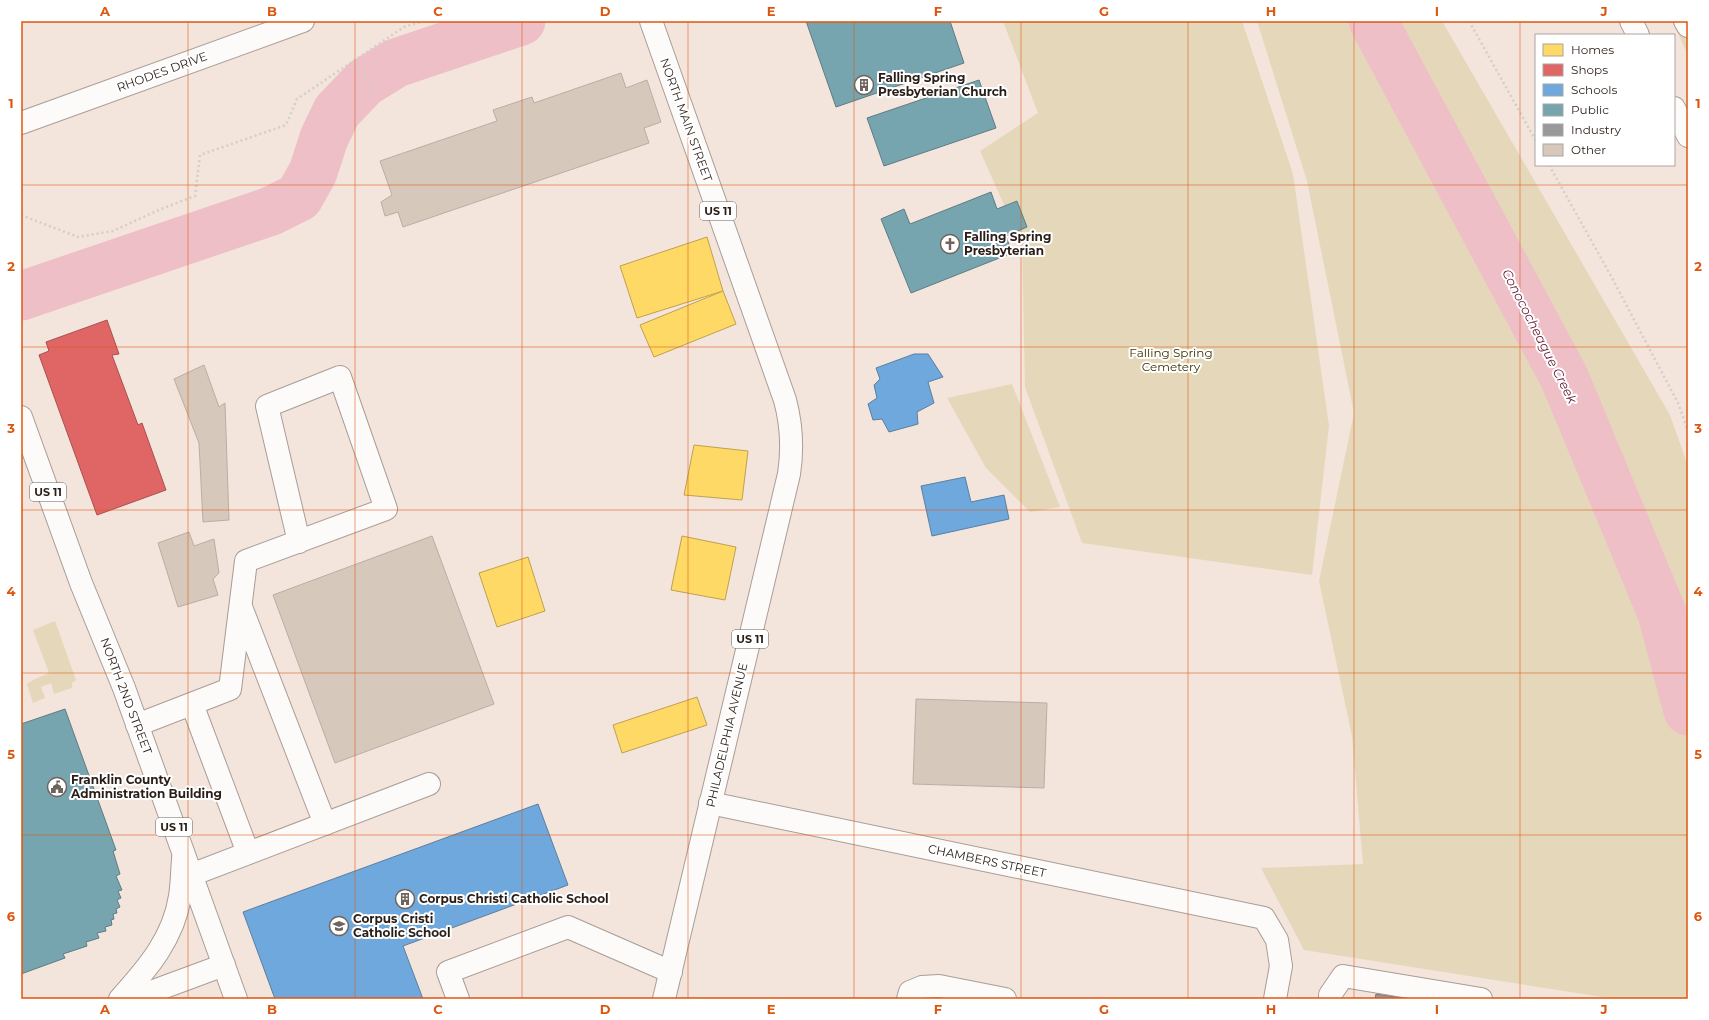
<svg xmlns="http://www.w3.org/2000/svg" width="1709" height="1020" font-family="Montserrat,sans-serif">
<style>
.green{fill:#e5d8ba}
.homes{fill:#ffd966;stroke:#bfa14f}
.shops{fill:#e06666;stroke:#a9504f}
.schools{fill:#6fa8dc;stroke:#5a7fa1}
.public{fill:#76a5af;stroke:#5f7c82}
.industry{fill:#999;stroke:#787472}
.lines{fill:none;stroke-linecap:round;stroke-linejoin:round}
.river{stroke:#efbfc7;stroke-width:49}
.building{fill:#d6c8bb;stroke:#b9aea6}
.minor-casing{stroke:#a99d96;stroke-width:24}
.major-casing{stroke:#a99d96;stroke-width:24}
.path{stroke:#d3cecc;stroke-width:2.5;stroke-dasharray:2 3;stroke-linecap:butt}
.minor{stroke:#fdfbfa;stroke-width:22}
.major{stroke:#fdfbfa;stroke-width:22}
.grid{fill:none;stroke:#de560d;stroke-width:1;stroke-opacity:0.55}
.labels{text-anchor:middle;stroke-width:4;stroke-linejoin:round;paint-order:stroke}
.shield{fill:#fff;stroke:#6a625d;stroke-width:1}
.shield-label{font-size:11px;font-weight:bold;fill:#2a1e18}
.street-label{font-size:12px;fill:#2a1e18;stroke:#fff}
.poi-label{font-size:12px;font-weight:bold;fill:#2a1e18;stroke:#fff;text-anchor:start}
.park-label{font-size:12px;fill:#3b3102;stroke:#fff}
.water-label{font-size:13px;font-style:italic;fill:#631b34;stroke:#fff}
.neatline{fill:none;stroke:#de560d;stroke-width:1.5}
.grid-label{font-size:13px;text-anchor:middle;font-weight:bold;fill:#de560d}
</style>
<rect width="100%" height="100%" fill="#f3e4dc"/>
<g class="green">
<polygon points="1003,21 1242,21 1293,174 1329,426 1312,575 1082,543 1025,387 1022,245 980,151 1038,113"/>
<polygon points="1257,21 1442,21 1670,415 1688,466 1688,999 1615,999 1304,950 1261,868 1363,864 1352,736 1319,581 1354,413 1307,181"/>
<polygon points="1672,21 1688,21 1688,55"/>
<polygon points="1012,384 1060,507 1030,512 986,468 947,398"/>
<polygon points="55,621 76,680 72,683 72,688 54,694 51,683 41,687 45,698 33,703 27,684 33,680 49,673 33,630"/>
</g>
<g class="homes">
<polygon points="707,237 723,291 637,318 620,266"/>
<polygon points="723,291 736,324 654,357 640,325"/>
<polygon points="694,445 748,451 742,500 684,495"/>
<polygon points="682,536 736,547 725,600 671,590"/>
<polygon points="528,557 545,611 497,627 479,573"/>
<polygon points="697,697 707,725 622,753 613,725"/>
</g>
<polygon class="shops" points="107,320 119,354 112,355 138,425 142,423 166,490 97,515 39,355 49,351 46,342"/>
<g class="schools">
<polygon points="914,354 928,354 943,377 928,382 934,403 917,412 918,424 889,432 882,419 873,420 868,404 877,398 874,385 880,379 876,368"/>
<polygon points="965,477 971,502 1004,495 1009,519 932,536 921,486"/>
<polygon points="538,804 568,885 403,946 423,999 275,999 243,912"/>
</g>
<g class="public">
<polygon points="806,21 950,21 964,63 836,107"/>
<polygon points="979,80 996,128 884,166 867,118"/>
<polygon points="991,192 997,209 1017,201 1027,227 1006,236 1012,253 911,293 881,219 904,209 910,224"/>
<polygon points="65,709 116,850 113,851 120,874 116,876 122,890 118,891 121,898 117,900 120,907 116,909 117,913 113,914 114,919 111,920 112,925 105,927 106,931 97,933 99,938 86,942 87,946 63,954 65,958 21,974 21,724"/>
</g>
<polygon class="industry" points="1376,994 1410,999 1375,999"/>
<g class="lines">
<g class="river">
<polyline points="1373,21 1564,377 1662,613 1688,711"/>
<polyline points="21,296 271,211 299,197 313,172 324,138 337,111 365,82 396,63 521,21"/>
</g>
</g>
<g class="building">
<polygon points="621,73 626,88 647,80 661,122 644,128 649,143 403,227 398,212 385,216 381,202 392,195 380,161 497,121 493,110 532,97 534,103"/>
<polygon points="204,365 219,407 225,403 229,520 203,522 199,443 174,379"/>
<polygon points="189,532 194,546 214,539 219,573 213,579 218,595 178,607 158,543"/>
<polygon points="432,536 494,704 335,763 273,595"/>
<polygon points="916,699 1047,703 1044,788 913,784"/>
</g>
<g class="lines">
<defs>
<g id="minor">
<polyline points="1631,21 1638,35"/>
<polyline points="1685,21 1688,26"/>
<polyline points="1674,108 1688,136"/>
<polyline points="21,123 303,21"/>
<polyline points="241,607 325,824"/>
<polyline points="192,704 248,853"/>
<polyline points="137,725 230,689 246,561 386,509 340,377 267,406 299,542"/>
<polyline points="710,803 1264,918 1277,940 1281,966 1275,999"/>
<polyline points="191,875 429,784"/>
<polyline points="132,999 224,965"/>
<polyline points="458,999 448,972 568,927 671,972"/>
<polyline points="908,999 910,992 922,987 939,986 1005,999"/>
<polyline points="1330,999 1330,995 1343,976 1481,999"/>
</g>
<g id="major">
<path d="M651 21 785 400C792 426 793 448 789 474L664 999"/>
<polyline points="21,417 81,583 124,688 236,999"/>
<path d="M120 999C147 969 174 938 180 896 182 884 182 871 183 859"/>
</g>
</defs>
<use href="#minor" class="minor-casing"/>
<use href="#major" class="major-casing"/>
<g class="path">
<polyline points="1469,21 1536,141"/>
<polyline points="356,66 374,91"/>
<polyline points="1549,165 1611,276 1678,403 1688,431"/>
<polyline points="21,215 78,237 113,231 161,209 195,196 200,155 286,125 297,99 404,27 424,21"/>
</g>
<use href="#minor" class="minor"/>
<use href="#major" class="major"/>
</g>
<path class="grid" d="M188 21V999M355 21V999M522 21V999M688 21V999M854 21V999M1021 21V999M1188 21V999M1354 21V999M1520 21V999M21 185H1688M21 347H1688M21 510H1688M21 673H1688M21 835H1688"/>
<defs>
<symbol id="building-ring" viewBox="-11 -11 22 22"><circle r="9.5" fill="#fff" stroke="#70635d" stroke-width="1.5"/><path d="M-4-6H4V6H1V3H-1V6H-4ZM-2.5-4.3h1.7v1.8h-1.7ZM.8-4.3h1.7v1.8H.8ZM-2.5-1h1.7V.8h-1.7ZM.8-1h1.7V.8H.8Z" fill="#70635d"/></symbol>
<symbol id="church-ring" viewBox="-11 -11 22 22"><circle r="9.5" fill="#fff" stroke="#70635d" stroke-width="1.5"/><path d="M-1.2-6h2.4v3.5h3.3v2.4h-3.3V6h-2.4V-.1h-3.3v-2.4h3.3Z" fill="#70635d"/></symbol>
<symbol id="civic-ring" viewBox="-11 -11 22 22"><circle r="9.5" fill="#fff" stroke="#70635d" stroke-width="1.5"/><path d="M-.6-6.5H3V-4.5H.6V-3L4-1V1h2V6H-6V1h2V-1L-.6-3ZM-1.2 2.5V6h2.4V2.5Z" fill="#70635d"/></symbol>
<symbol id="school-ring" viewBox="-11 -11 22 22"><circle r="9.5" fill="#fff" stroke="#70635d" stroke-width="1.5"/><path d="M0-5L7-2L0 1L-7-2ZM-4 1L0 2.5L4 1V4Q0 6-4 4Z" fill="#70635d"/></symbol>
</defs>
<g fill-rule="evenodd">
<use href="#building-ring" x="853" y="74" width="22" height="22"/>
<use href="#church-ring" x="939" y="233" width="22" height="22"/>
<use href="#civic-ring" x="46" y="776" width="22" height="22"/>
<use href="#building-ring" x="394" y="888" width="22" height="22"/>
<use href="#school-ring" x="328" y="915" width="22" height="22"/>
</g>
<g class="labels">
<g class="shield">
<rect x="700" y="202" width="36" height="18" rx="3"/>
<rect x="30" y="483" width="36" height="18" rx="3"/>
<rect x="732" y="630" width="36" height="18" rx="3"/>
<rect x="156" y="818" width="36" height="18" rx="3"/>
</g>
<g class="shield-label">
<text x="718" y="215">US 11</text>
<text x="48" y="496">US 11</text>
<text x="750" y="643">US 11</text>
<text x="174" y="831">US 11</text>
</g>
<g class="street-label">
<text transform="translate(162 72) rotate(-20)" y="4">RHODES DRIVE</text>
<text transform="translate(686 120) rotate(70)" y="4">NORTH MAIN STREET</text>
<text transform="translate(126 696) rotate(69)" y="4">NORTH 2ND STREET</text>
<text transform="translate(727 735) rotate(-77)" y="4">PHILADELPHIA AVENUE</text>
<text transform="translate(987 861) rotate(12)" y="4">CHAMBERS STREET</text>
</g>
<g class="poi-label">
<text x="878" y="82">Falling Spring<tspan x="878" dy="14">Presbyterian Church</tspan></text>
<text x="964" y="241">Falling Spring<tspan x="964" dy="14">Presbyterian</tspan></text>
<text x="71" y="784">Franklin County<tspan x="71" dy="14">Administration Building</tspan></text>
<text x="419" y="903">Corpus Christi Catholic School</text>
<text x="353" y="923">Corpus Cristi<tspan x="353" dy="14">Catholic School</tspan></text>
</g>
<g class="park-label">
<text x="1171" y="357">Falling Spring<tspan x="1171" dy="14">Cemetery</tspan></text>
</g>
<g class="water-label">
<text transform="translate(1540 336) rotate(63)" y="5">Conococheague Creek</text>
</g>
</g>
<rect width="1709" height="1020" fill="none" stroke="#ffffff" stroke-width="44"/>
<rect x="1535" y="34" width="140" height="132" fill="#ffffff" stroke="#aaa5a3"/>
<rect x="1543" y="44" width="20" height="12" fill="#ffd966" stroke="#aaa5a3"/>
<text x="1571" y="54" font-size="12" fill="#2a1e18">Homes</text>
<rect x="1543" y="64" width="20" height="12" fill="#e06666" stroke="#aaa5a3"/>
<text x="1571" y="74" font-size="12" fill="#2a1e18">Shops</text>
<rect x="1543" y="84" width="20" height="12" fill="#6fa8dc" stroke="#aaa5a3"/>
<text x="1571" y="94" font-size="12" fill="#2a1e18">Schools</text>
<rect x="1543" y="104" width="20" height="12" fill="#76a5af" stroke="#aaa5a3"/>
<text x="1571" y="114" font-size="12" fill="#2a1e18">Public</text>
<rect x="1543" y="124" width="20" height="12" fill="#999999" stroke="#aaa5a3"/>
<text x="1571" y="134" font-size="12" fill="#2a1e18">Industry</text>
<rect x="1543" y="144" width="20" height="12" fill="#d6c8bb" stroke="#aaa5a3"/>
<text x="1571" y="154" font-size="12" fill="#2a1e18">Other</text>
<rect x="22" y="22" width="1665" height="976" class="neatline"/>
<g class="grid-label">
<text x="105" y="16">A</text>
<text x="272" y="16">B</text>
<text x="438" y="16">C</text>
<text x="605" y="16">D</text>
<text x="771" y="16">E</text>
<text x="938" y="16">F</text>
<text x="1104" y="16">G</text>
<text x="1271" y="16">H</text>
<text x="1437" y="16">I</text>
<text x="1604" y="16">J</text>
<text x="11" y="108">1</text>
<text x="1698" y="108">1</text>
<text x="11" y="271">2</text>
<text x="1698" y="271">2</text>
<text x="11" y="433">3</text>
<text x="1698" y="433">3</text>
<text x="11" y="596">4</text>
<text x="1698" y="596">4</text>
<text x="11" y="759">5</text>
<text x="1698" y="759">5</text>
<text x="11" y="921">6</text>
<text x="1698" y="921">6</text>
<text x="105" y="1014">A</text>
<text x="272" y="1014">B</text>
<text x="438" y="1014">C</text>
<text x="605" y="1014">D</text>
<text x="771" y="1014">E</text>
<text x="938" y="1014">F</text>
<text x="1104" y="1014">G</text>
<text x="1271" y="1014">H</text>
<text x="1437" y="1014">I</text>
<text x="1604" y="1014">J</text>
</g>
</svg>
